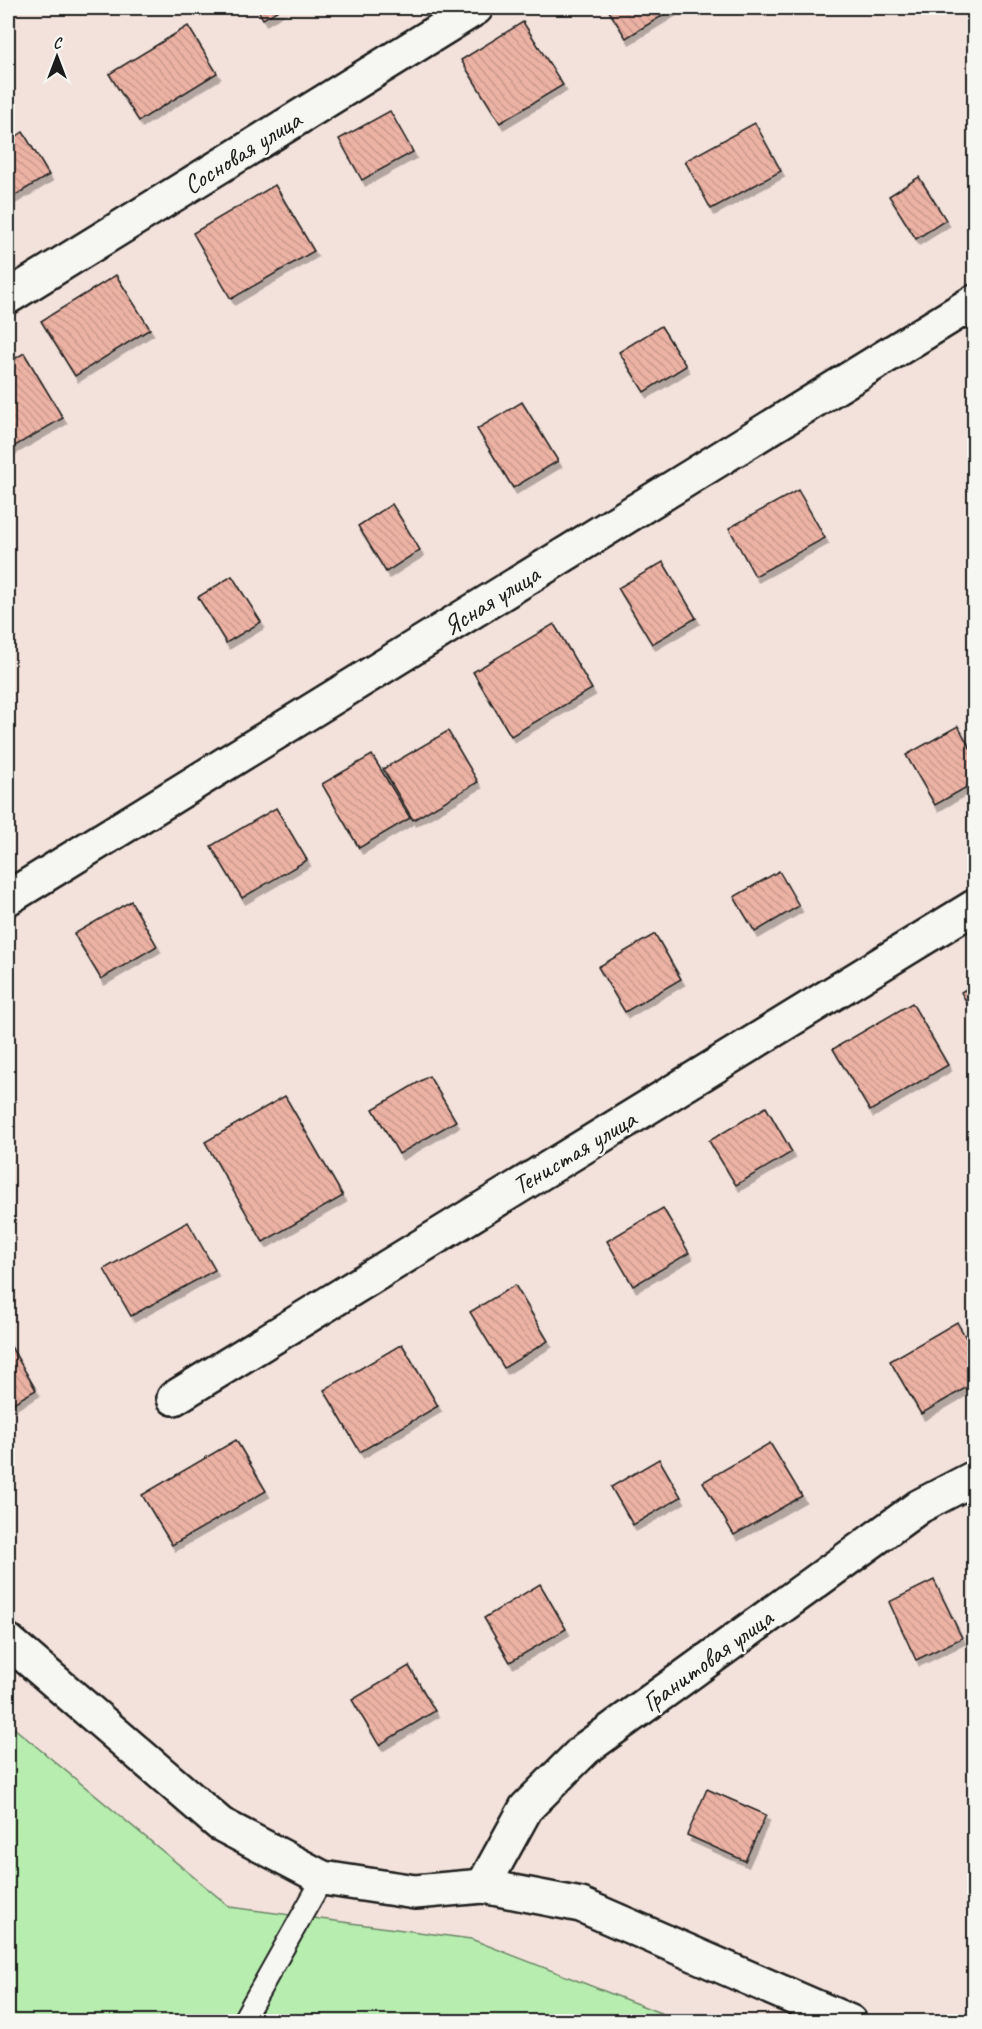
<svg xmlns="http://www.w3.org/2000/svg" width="982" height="2029" font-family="Caveat,sans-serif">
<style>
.garden{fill:#b7edaf;stroke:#6a8466;stroke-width:1.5}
.building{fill:url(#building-back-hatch);stroke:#1c1c1c;stroke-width:1.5;filter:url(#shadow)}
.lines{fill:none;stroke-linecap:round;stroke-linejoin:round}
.service-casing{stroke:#1c1c1c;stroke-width:24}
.minor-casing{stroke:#1c1c1c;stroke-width:38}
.service{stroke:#f6f6f2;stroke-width:20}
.minor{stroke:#f6f6f2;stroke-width:33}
.labels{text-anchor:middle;stroke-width:5;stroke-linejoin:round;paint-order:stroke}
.street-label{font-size:26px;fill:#1c1c1c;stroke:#f6f6f2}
</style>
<defs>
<pattern id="building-back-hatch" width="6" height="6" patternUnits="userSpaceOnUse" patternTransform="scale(1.5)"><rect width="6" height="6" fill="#ecb3a5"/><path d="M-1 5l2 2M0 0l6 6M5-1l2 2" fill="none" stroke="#ca998d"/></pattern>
<filter id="shadow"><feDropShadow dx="3.5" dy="6" stdDeviation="0" flood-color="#0004"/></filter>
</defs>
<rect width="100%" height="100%" fill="#f3e2db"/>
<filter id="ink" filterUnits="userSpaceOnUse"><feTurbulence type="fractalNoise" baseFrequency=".0167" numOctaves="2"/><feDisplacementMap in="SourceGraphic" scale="12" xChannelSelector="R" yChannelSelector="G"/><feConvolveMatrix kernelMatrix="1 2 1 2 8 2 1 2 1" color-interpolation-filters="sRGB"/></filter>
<g filter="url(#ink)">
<polygon class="garden" points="8,1723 230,1907 471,1939 681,2021 8,2021"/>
<g class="building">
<polygon points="257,8 282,8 263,19"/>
<polygon points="607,8 675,8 626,38"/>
<polygon points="523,22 563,85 500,123 461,60"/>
<polygon points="188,26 217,73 139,121 109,74"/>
<polygon points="390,111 413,152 362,180 339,139"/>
<polygon points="755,123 781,171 711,209 685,161"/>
<polygon points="23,132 49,175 9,199 8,142"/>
<polygon points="919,177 946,220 916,239 889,196"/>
<polygon points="275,185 314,251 231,299 193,233"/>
<polygon points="116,275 150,329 75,376 41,321"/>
<polygon points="661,326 686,366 644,392 619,352"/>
<polygon points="24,353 63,418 8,450 8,363"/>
<polygon points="522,402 558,461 513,488 477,429"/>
<polygon points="798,490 825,538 755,576 729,528"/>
<polygon points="392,504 420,550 386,572 358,526"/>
<polygon points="663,562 696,618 652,644 618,588"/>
<polygon points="232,576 261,622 226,643 198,597"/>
<polygon points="554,624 592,689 511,736 473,672"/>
<polygon points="958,726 974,755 974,783 935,805 906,755"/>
<polygon points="448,731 478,782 413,820 383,769"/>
<polygon points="372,755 410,818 359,848 322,784"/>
<polygon points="276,808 307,860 242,898 211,846"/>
<polygon points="779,871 799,906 755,932 734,897"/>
<polygon points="131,901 157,946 101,979 74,934"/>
<polygon points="655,934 681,979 625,1012 598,967"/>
<polygon points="974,984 974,1016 961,992"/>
<polygon points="912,1003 948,1065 870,1111 833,1049"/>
<polygon points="429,1076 456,1121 399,1154 373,1109"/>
<polygon points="285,1096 343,1196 263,1242 205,1142"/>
<polygon points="766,1107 792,1152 736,1185 709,1141"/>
<polygon points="663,1208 689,1253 633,1286 607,1241"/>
<polygon points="188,1222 215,1270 131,1316 104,1269"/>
<polygon points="515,1285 548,1341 504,1368 470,1312"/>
<polygon points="957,1322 974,1352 974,1383 921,1414 890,1361"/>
<polygon points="402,1344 438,1406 360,1452 324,1390"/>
<polygon points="10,1345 36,1390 8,1406 8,1346"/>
<polygon points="236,1440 266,1491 172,1545 142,1495"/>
<polygon points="770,1443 802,1496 734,1535 703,1482"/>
<polygon points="659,1459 681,1497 633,1525 611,1487"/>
<polygon points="934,1580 962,1638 916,1660 889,1602"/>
<polygon points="540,1584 566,1629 510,1662 484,1618"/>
<polygon points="409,1666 435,1711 379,1745 352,1700"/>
<polygon points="707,1789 766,1815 745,1861 687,1835"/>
</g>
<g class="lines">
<defs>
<polyline id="service" points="242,2022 323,1878"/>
<g id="minor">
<polyline points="8,297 476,8"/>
<polyline points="8,898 974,302"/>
<polyline points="174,1398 974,907"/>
<polyline points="8,1641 220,1824 323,1878 415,1892 483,1886 581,1905 850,2022"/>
<polyline points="483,1886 526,1808 585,1749 920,1506 974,1478"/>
</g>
</defs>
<use href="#service" class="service-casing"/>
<use href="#minor" class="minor-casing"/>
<use href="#service" class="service"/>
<use href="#minor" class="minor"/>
</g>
</g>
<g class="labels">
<g class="street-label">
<text transform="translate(242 152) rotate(-32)" y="9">Сосновая улица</text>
<text transform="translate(491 600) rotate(-32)" y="9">Ясная улица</text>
<text transform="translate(574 1152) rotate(-31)" y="9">Тенистая улица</text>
<text transform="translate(707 1660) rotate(-36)" y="9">Гранитовая улица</text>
</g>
</g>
<rect width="982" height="2029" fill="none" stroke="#f6f6f2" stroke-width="30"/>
<rect x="15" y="15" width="952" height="1999" fill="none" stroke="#1c1c1c" stroke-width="2" filter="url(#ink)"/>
<g transform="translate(57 57)" stroke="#f6f6f2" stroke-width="4.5" paint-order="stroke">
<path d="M0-4.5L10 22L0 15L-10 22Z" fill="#1c1c1c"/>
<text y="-9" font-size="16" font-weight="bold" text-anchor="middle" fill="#1c1c1c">С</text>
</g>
</svg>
